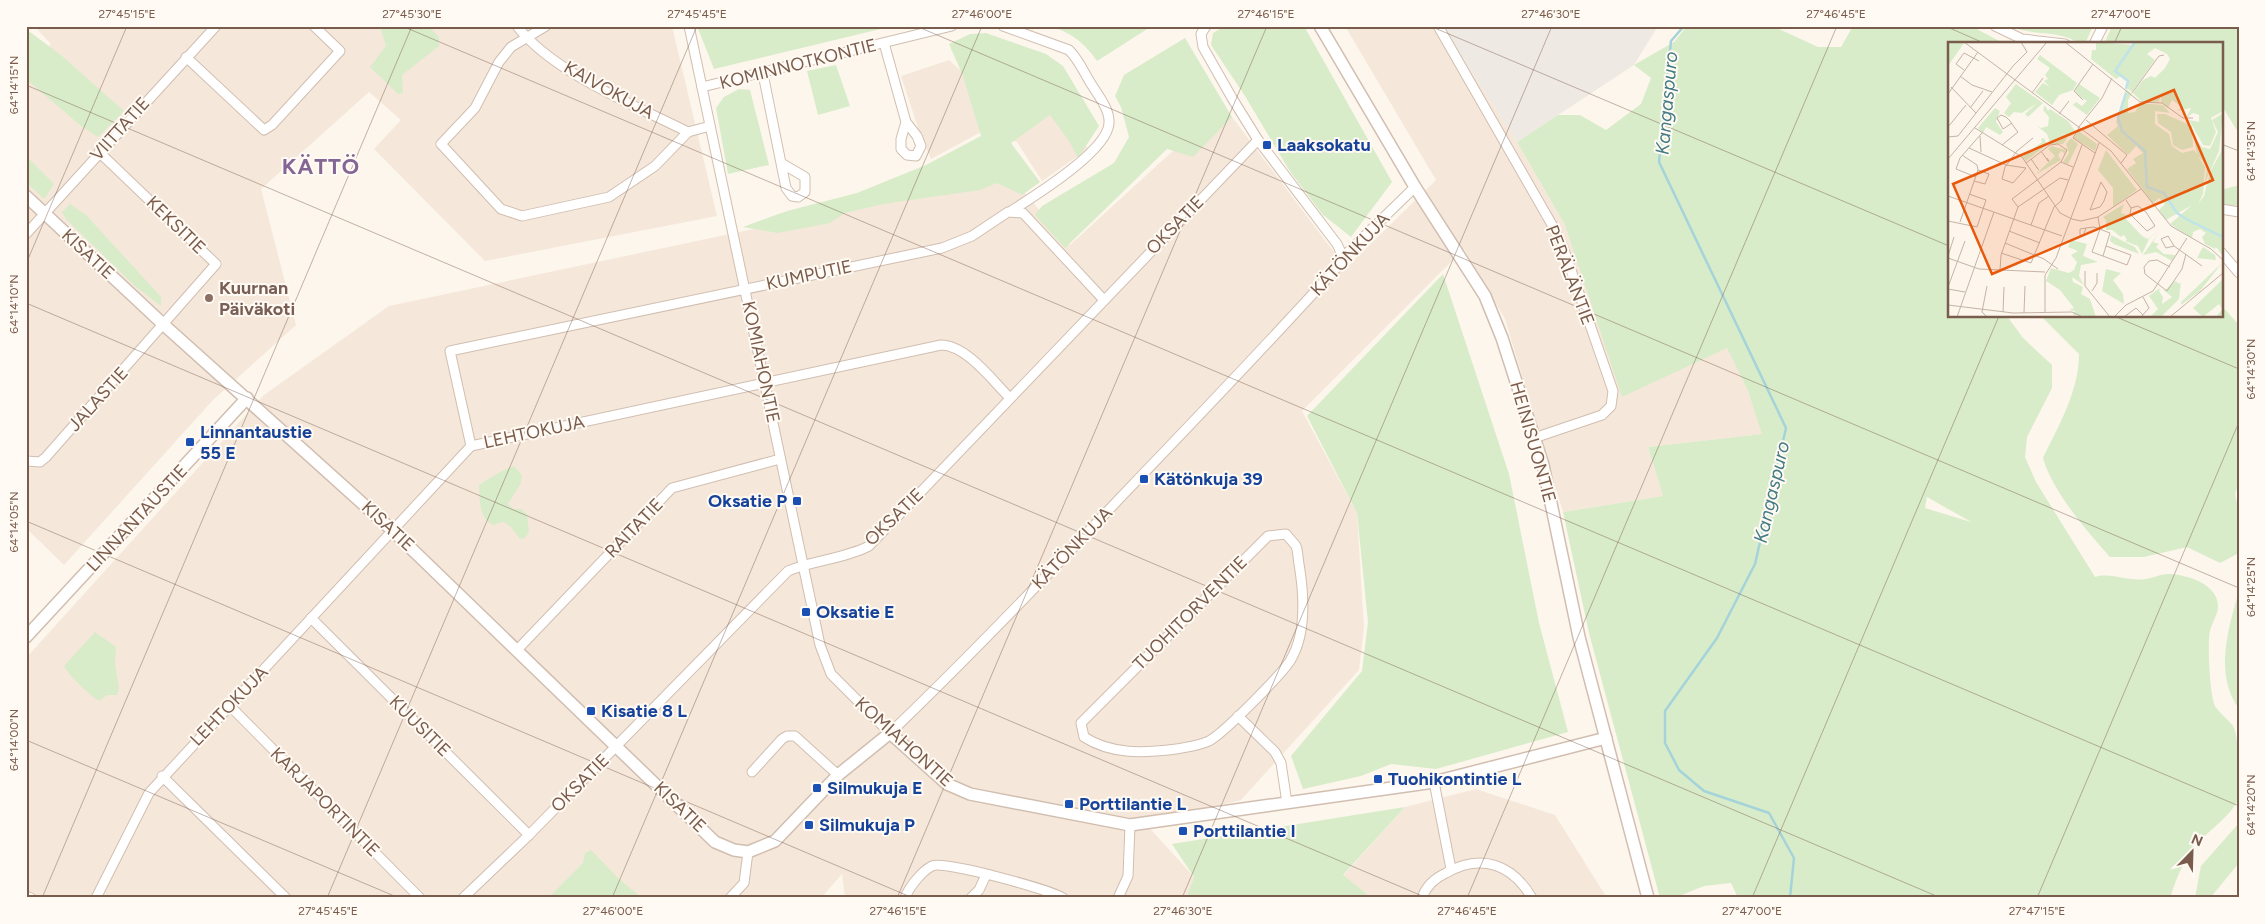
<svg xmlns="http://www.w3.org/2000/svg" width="2265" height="924" font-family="Figtree,sans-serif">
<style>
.residential{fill:#f5e8da}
.industrial{fill:#efe9e4}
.green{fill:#d8ecc9;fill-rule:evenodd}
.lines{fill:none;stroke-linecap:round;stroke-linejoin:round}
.stream{stroke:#a5d3da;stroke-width:2.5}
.minor-casing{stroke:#d1beb0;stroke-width:11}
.tertiary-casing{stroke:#d1beb0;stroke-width:14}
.minor{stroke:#fff;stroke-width:9}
.tertiary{stroke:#fff;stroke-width:11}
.ticks{fill:none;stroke:#7a5c4d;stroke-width:1;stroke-opacity:0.45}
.transit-dot{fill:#1a4fb4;stroke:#fffaf3;stroke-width:2}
.education-dot{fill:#8d6e63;stroke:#fffaf3;stroke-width:2}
.labels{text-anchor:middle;stroke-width:4;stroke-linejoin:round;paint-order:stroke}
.street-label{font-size:18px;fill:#7a5c4d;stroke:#fffaf3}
.transit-label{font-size:18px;font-weight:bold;fill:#164399;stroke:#fffaf3;text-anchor:start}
.education-label{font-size:18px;font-weight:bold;fill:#785e54;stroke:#fffaf3;text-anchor:start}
.water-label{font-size:19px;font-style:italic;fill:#437c86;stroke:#fffaf3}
.district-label{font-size:22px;font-weight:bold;letter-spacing:1px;fill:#846695;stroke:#fffaf3}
.inset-river{fill:none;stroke:#bfe3e8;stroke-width:2.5}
.inset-road{fill:none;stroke:#c5b3a7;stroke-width:1}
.view{fill:#e8590c;fill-opacity:0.15;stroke:#e8590c;stroke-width:2.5}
.inset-edge{fill:none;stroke:#7a5c4d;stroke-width:2.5}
.neatline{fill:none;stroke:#7a5c4d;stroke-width:2}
.ticks-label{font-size:12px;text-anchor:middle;fill:#7a5c4d}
</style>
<rect width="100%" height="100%" fill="#fdf6ec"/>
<g class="residential">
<polygon points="34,26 672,26 717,216 485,261 374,149 401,120 369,92 261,189 296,325 213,400 64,565 26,528 26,71 51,44"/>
<polygon points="1345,26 1442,26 1517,142 1569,232 1727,347 1748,391 1763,434 1648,447 1663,496 1563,512 1505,319 1464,249 1302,411 1357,513 1364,628 1359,670 1241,800 1146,824 1194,877 1186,898 845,898 842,874 821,898 26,898 26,658 264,395 389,306 1009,175 1070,245 1223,105 1346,268 1436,180"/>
<polygon points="949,60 980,88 1051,110 1082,136 1088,149 1042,181 1017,142 981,132 931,159 920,134 901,76"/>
<polygon points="1476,789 1555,815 1607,898 1372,898 1343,876 1405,807"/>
</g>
<polygon class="industrial" points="1442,26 1658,26 1634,65 1517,142"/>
<g class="green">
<polygon points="380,26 428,26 439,37 439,46 402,75 403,93 398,94 370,67 386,46"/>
<polygon points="697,26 893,26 714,69"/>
<path d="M1051 26H1152L1097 61C1084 42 1072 34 1051 26Z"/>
<polygon points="1225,26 1304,26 1392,182 1351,237 1322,214 1289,170 1245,96 1211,45 1213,33"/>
<path d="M1687 26H1778L1779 29 1818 47H1841L1853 26H1971L2005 44H1949V316H2007L2023 338 2052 365V388L2027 437 2025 457 2036 482 2095 577C2110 572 2128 582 2146 579 2153 578 2161 574 2168 574 2186 574 2218 584 2218 606 2218 614 2212 623 2210 631 2207 643 2210 696 2215 706 2219 713 2228 719 2233 726 2239 735 2242 791 2238 800 2230 816 2214 826 2202 839 2185 855 2177 876 2170 898H1738L1731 883 1704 886 1674 898H1660L1589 633 1563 512 1663 496 1648 447 1762 434 1748 391 1727 348 1622 397 1565 225 1517 142 1558 115H1580L1606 130 1641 104 1651 78 1634 65 1674 42ZM1927 497 1973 523H1974L1925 508Z"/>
<path d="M2010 26H2093L2085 44C2078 44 2073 39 2066 37 2046 31 2031 35 2010 26Z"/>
<polygon points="2112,26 2239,26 2239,134 2221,104 2221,44 2104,44"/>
<polygon points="26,29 62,56 124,111 98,137 81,126 26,79"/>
<polygon points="986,33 1046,54 1063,66 1099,126 1078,158 1069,141 1050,115 1011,143 1040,182 1022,195 997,183 980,190 883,204 845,213 830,223 778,233 743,227 787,211 857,193 926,165 981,136 963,76 949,44 970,34"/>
<polygon points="1185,38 1232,117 1193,157 1167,149 1065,248 1035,215 1042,206 1114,163 1129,137 1121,107 1115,96 1124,75"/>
<polygon points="836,65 850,106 818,115 807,71"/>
<polygon points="739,89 750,90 769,165 728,174 716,108 724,97"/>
<polygon points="26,156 54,184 44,199 26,182"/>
<polygon points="2239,185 2239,206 2221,204 2221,190"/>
<polygon points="70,204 86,215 130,263 161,297 161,306 135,286 66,219 62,212"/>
<polygon points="1443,274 1509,474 1539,623 1568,732 1436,769 1391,764 1361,776 1303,789 1291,756 1362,671 1368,622 1357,513 1307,416"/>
<path d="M2221 305 2239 325V483L2235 494 2239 511V553L2220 563 2187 547 2144 557H2110C2086 530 2053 492 2043 458 2059 425 2079 391 2079 354L2041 316H2221Z"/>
<path d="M514 466 522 475 521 483 508 504 513 509H521L527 514 529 532 525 538 520 539 510 526 503 522 493 525C478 517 480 500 479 485 486 480 508 467 514 466Z"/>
<path d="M2239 591V709C2214 674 2228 629 2239 591Z"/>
<path d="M95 632 116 647 115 664 119 688 117 695H107L99 701C89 694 69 676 64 666Z"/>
<polygon points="1405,807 1343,875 1372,898 1186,898 1194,877 1172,844"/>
<polygon points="2239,823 2239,863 2210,898 2195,898 2201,866"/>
<polygon points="591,850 618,878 642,898 548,898 583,863 585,853"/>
</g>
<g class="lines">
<polyline class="stream" points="1684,26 1671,41 1659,162 1786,428 1755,564 1717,638 1665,711 1665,743 1679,770 1704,791 1769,813 1794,858 1790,898"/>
<defs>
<g id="minor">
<path d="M517 26C552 72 636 106 688 132L710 126"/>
<polyline points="546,26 511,47 499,62 475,108 441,144 501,209 522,216 609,197 655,166 688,132"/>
<path d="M689 26 820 645 831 674 890 733C969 657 1045 578 1120 498 1194 421 1268 344 1340 264L1343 257 1415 187"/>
<path d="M1003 26 1069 50C1079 60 1083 71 1090 82 1097 94 1110 109 1109 123 1108 151 1033 197 1011 211"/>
<polyline points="1206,26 1201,34 1203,47 1232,98 1258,140 1337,244 1343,257"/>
<polyline points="1438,26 1555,230 1563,247 1613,391 1611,406 1602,415 1534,438"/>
<polyline points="1995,26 2022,39 2065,44"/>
<polyline points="884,43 906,122 901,139 901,149 907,155 916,156 921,146 917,136 906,122"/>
<polyline points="2094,44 2103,26"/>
<polyline points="186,57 264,130 272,125 340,51 314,26"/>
<polyline points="763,74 786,188 792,196 798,197 805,192 805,177 781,163"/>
<polyline points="702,87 952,26"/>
<polyline points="2221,209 2239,212"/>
<polyline points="26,234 216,26"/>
<polyline points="2221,252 2239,273"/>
<polyline points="471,446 450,351 942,248 972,236 1008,212 1023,213 1103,299"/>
<polyline points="26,461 40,462 46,457 216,264 99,152"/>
<path d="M1286 534C1289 538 1293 542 1296 546 1298 551 1298 559 1299 564 1304 594 1307 634 1290 661 1280 676 1224 733 1209 741 1198 746 1187 747 1176 749 1144 753 1112 755 1084 737L1081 723 1268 536Z"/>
<polyline points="311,618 529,835"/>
<polyline points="518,649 672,488 780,459"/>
<polyline points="230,706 420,898"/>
<polyline points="1238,716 1275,752 1281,763 1287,803"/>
<polyline points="752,772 782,739 787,736 795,736 838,775"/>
<polyline points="162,776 286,898"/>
<polyline points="1434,782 1451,869"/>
<polyline points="26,896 31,898"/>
<path d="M96 898 149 793 471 446 941 345C966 345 992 380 1009 397"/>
<path d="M463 898 529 835 788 571C814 560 844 559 869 546L1258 140"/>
<polyline points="730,898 744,883 748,852"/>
<path d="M905 898C909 887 922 871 932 866 943 860 1051 890 1063 898"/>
<polyline points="971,898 979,890 986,875"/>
<polyline points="1118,898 1128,876 1130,825"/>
<path d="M1422 898C1426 886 1435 878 1446 873 1481 853 1512 864 1532 898"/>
</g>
<g id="tertiary">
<polyline points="1320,26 1415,187 1485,296 1502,338 1543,465 1579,637 1648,898"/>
<polyline points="26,196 164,325 392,530 715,842 734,850 748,852 775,841 838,775 890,733 947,784 970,794 1130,825 1434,782 1606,738"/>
<polyline points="26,637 247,398"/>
</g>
</defs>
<use href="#minor" class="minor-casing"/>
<use href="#tertiary" class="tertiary-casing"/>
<use href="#minor" class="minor"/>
<use href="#tertiary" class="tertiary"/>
</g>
<path class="ticks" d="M402 26 2239 806M916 26 2239 588M1430 26 1949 246M1945 26 1986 44M2114 44 2122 26M26 85 1941 898M2221 144 2239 151M26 264 127 26M26 303 1427 898M2114 316 2239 369M26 521 913 898M26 740 399 898M42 898 412 26M327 898 697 26M612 898 982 26M897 898 1267 26M1182 898 1552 26M1467 898 1837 26M1752 898 1999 316M2037 898 2239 422"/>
<g class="transit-dot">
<rect x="1262" y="140" width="10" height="10" rx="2.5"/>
<rect x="185" y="437" width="10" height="10" rx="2.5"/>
<rect x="1139" y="474" width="10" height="10" rx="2.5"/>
<rect x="792" y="496" width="10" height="10" rx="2.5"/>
<rect x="801" y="607" width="10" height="10" rx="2.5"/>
<rect x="586" y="706" width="10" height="10" rx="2.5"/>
<rect x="1373" y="774" width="10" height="10" rx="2.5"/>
<rect x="812" y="783" width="10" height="10" rx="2.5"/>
<rect x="1064" y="799" width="10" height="10" rx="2.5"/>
<rect x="804" y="820" width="10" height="10" rx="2.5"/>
<rect x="1178" y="826" width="10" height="10" rx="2.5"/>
</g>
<circle class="education-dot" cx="209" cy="298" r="5"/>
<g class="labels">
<g class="street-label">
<text transform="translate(798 64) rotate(-14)" y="6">KOMINNOTKONTIE</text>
<text transform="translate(609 90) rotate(29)" y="6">KAIVOKUJA</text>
<text transform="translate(120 129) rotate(-48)" y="6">VIITTATIE</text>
<text transform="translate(176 225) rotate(44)" y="6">KEKSITIE</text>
<text transform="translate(1175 225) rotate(-46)" y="6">OKSATIE</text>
<text transform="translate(88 254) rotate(43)" y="6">KISATIE</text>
<text transform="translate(1350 254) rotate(-47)" y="6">KÄTÖNKUJA</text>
<text transform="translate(809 275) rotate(-12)" y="6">KUMPUTIE</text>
<text transform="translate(1570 275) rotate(69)" y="6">PERÄLÄNTIE</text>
<text transform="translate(761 362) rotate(78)" y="6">KOMIAHONTIE</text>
<text transform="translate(98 399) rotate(-48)" y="6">JALASTIE</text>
<text transform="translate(534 432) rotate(-12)" y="6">LEHTOKUJA</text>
<text transform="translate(1533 442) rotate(74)" y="6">HEINISUONTIE</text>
<text transform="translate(894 517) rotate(-44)" y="6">OKSATIE</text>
<text transform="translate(137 518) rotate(-47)" y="6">LINNANTAUSTIE</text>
<text transform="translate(388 526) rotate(43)" y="6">KISATIE</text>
<text transform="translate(634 528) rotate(-46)" y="6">RAITATIE</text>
<text transform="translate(1072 548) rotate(-46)" y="6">KÄTÖNKUJA</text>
<text transform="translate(1190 613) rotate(-45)" y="6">TUOHITORVENTIE</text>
<text transform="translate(229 706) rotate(-46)" y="6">LEHTOKUJA</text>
<text transform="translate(420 726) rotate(45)" y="6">KUUSITIE</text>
<text transform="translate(904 742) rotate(42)" y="6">KOMIAHONTIE</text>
<text transform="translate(580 783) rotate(-45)" y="6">OKSATIE</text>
<text transform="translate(325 802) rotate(45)" y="6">KARJAPORTINTIE</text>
<text transform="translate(680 807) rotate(44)" y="6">KISATIE</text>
</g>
<g class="transit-label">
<text x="1277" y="151">Laaksokatu</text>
<text x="200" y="438">Linnantaustie<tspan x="200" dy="21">55 E</tspan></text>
<text x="1154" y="485">Kätönkuja 39</text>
<text x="787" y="507" text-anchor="end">Oksatie P</text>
<text x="816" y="618">Oksatie E</text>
<text x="601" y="717">Kisatie 8 L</text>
<text x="1388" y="785">Tuohikontintie L</text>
<text x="827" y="794">Silmukuja E</text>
<text x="1079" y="810">Porttilantie L</text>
<text x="819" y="831">Silmukuja P</text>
<text x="1193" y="837">Porttilantie I</text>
</g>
<g class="education-label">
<text x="219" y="294">Kuurnan<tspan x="219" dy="21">Päiväkoti</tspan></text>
</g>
<g class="water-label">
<text transform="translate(1666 103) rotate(-85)" y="7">Kangaspuro</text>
<text transform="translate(1771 492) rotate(-77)" y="7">Kangaspuro</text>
</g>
<g class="district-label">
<text x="321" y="174">KÄTTÖ</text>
</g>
</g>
<g transform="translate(1948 42)">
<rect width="275" height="275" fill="#fdf6ec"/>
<path d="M0 0 16 1 0 24ZM148 0 185 3 187 0H275V69L263 76 268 90 262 104 255 103 241 78 251 80V73L245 71 238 76 243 66 229 69 234 65 224 58 220 66 213 60V53L211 60H194L185 51 195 38 203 34 207 36 217 26 222 17 219 12 207 6 199 12 207 18 184 50 179 46 180 39 174 33 168 37 143 17 144 8H148ZM92 13 129 41 125 48 111 53 104 63 87 50 95 41 102 45 96 39 100 37 97 33 102 26 89 17ZM68 42 95 61 80 75 77 72 89 61 74 71 66 70 61 75 56 71 63 61 58 55ZM131 42 152 56 139 73 125 63 128 60 134 64 139 59 129 53 127 48ZM178 47 184 52 180 58V71L187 70 192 61 215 63 222 71 207 69V82L221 92 224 104 234 111 246 108 257 125 255 152 250 162 256 154 262 130 273 110 275 93V214L268 205 267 207 257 202 254 195 258 191 252 187 245 190 244 196 222 182 244 163 218 178 211 168 217 162 211 156 205 161 179 127 188 121 185 117 195 111 188 104 180 113 159 93 170 84 168 80ZM97 63 100 69 102 67 120 79 127 89 123 94 113 92 120 95 115 102H100L78 119 74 115 94 100 93 97 96 96 99 102 102 101 99 92 88 83 93 86 100 84 101 75 95 68ZM47 66 52 69 48 80 55 90 52 93 38 85 35 91 30 86ZM275 71 271 109 257 141 259 124 249 113 246 95 254 105 262 107 270 90 264 78ZM209 72H217L244 84 245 105 234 108 225 103 223 90 210 81ZM131 89 149 102 147 109 125 96ZM123 96 130 102 120 122 115 120 121 111 118 102ZM103 104 118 108 117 112 113 109 110 113 113 118 87 133 107 114 100 107ZM158 108 189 148 165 165V146L150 128ZM176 162 173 171 179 173 177 176 194 194 200 197 210 189 201 197 194 212 190 204 177 199 179 198 176 193 173 195 164 188H158V178L155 175ZM211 190 205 200 211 202 208 205 216 212 227 213 224 219 208 210 195 213ZM163 193 187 205 191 212 166 202 162 199ZM123 198 139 202 135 214 150 220 133 223 131 234 136 243 124 235 125 240 135 245 133 252 142 257 148 275 125 273 127 269 121 268 126 266 112 248 98 239 103 226 121 231 126 228 129 220 123 213 130 209 120 205ZM255 205 267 213 268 218 249 216ZM274 221 252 249 233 263V260ZM158 227 173 231 165 238 175 252 176 262 154 249ZM275 237V275H268L274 267 271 262 255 275 245 266ZM227 239 232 242 233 239 231 257 213 275H202L210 267 201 254 212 246 211 249 215 255 214 262 224 255 213 246 216 249Z" fill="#d8ecc9"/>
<path class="inset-river" d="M178 47 180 39 167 29 187 0M178 51 170 76 174 89 197 109 199 145 216 151 229 171 240 178 275 195"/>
<path class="inset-road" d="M16 0 163 109 223 184 263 207 275 218M117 0 192 60 214 61 235 76H245M16 28 8 22 16 11 31 19M12 34 24 43 44 50M3 45 28 71M84 51 95 36M184 51 211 14 216 13M0 52 30 10M135 58 126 49 145 22M22 66 35 49M111 72 121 59M138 78 179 113 173 121M0 85 18 63M27 86 74 115 112 171 124 177 133 179 150 175 193 147M130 86 154 56 164 36M131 86 125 96 147 111M32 94 33 110M0 95 10 94 65 24 79 10 73 0M54 103 70 90 69 89 62 79 58 75 53 73 49 76 55 87 64 81M21 106 58 123 78 126M93 109 100 119H101L99 116M14 113 29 123 30 128M0 117 99 0M83 117 90 127 91 128 88 125M78 121 102 103 110 102 119 108 113 120M78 126 65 141 54 137 57 125 69 109 85 96M28 135 8 127 12 116 34 91M26 139 37 142 41 132 30 128M153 140 159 150 156 159 152 165 142 168ZM0 154 114 194M178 158 183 166 182 172 199 189 207 184 198 170 190 164 183 166M70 165 64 157 113 120 125 125M150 175 152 187 144 210 179 223 183 213 158 204M0 179 29 185 38 158 21 152M12 180 30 128M83 183 91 161 101 154M138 186 132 187V193L135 194 138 186 146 185 162 191 155 214M61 189 92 201M57 201 96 217 110 227M226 204 218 206 213 197 220 194 226 204 254 224M53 211 83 221 106 165 113 159 134 103M0 214 6 195M0 216 31 227 97 230M222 225 209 218 201 219 196 225 197 232 219 249 234 227 238 212M52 228 53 213 70 165 112 136 120 138M137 229V244L162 275M39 244 34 270 39 275M0 245 17 199M0 247 17 250M144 249 149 241V231M0 263 65 271 124 270 135 275M55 270 56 245M97 270V233L108 216 151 101M76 271 77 244M9 275 46 170M166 275 178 263 205 249 239 196M176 275 188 266 195 273M193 275 201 266 195 255M222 275 275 231"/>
<path class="view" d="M226 48 265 138 44 232 5 142Z"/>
<rect width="275" height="275" class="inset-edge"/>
</g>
<rect width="2265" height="924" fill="none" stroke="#fffaf3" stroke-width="55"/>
<g transform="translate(2192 852) rotate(23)" stroke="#fffaf3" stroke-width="4" paint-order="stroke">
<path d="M0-4L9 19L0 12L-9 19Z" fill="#7a5c4d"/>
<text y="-8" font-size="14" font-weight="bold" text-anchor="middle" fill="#7a5c4d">N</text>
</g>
<rect x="28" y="28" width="2210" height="868" class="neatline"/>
<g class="ticks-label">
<text x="127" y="18">27°45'15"E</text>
<text x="412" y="18">27°45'30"E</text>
<text x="697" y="18">27°45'45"E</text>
<text x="982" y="18">27°46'00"E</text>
<text x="1266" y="18">27°46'15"E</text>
<text x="1551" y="18">27°46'30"E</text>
<text x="1836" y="18">27°46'45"E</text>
<text x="2121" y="18">27°47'00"E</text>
<text transform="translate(14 85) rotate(-90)" y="4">64°14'15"N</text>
<text transform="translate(2251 151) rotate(-90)" y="4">64°14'35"N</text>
<text transform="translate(14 304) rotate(-90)" y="4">64°14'10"N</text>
<text transform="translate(2251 369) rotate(-90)" y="4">64°14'30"N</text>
<text transform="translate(14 522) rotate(-90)" y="4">64°14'05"N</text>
<text transform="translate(2251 587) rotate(-90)" y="4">64°14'25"N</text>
<text transform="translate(14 740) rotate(-90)" y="4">64°14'00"N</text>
<text transform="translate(2251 805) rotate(-90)" y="4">64°14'20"N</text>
<text x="328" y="915">27°45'45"E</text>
<text x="613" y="915">27°46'00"E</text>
<text x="898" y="915">27°46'15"E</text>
<text x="1183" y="915">27°46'30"E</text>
<text x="1467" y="915">27°46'45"E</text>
<text x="1752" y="915">27°47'00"E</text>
<text x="2037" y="915">27°47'15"E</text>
</g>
</svg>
